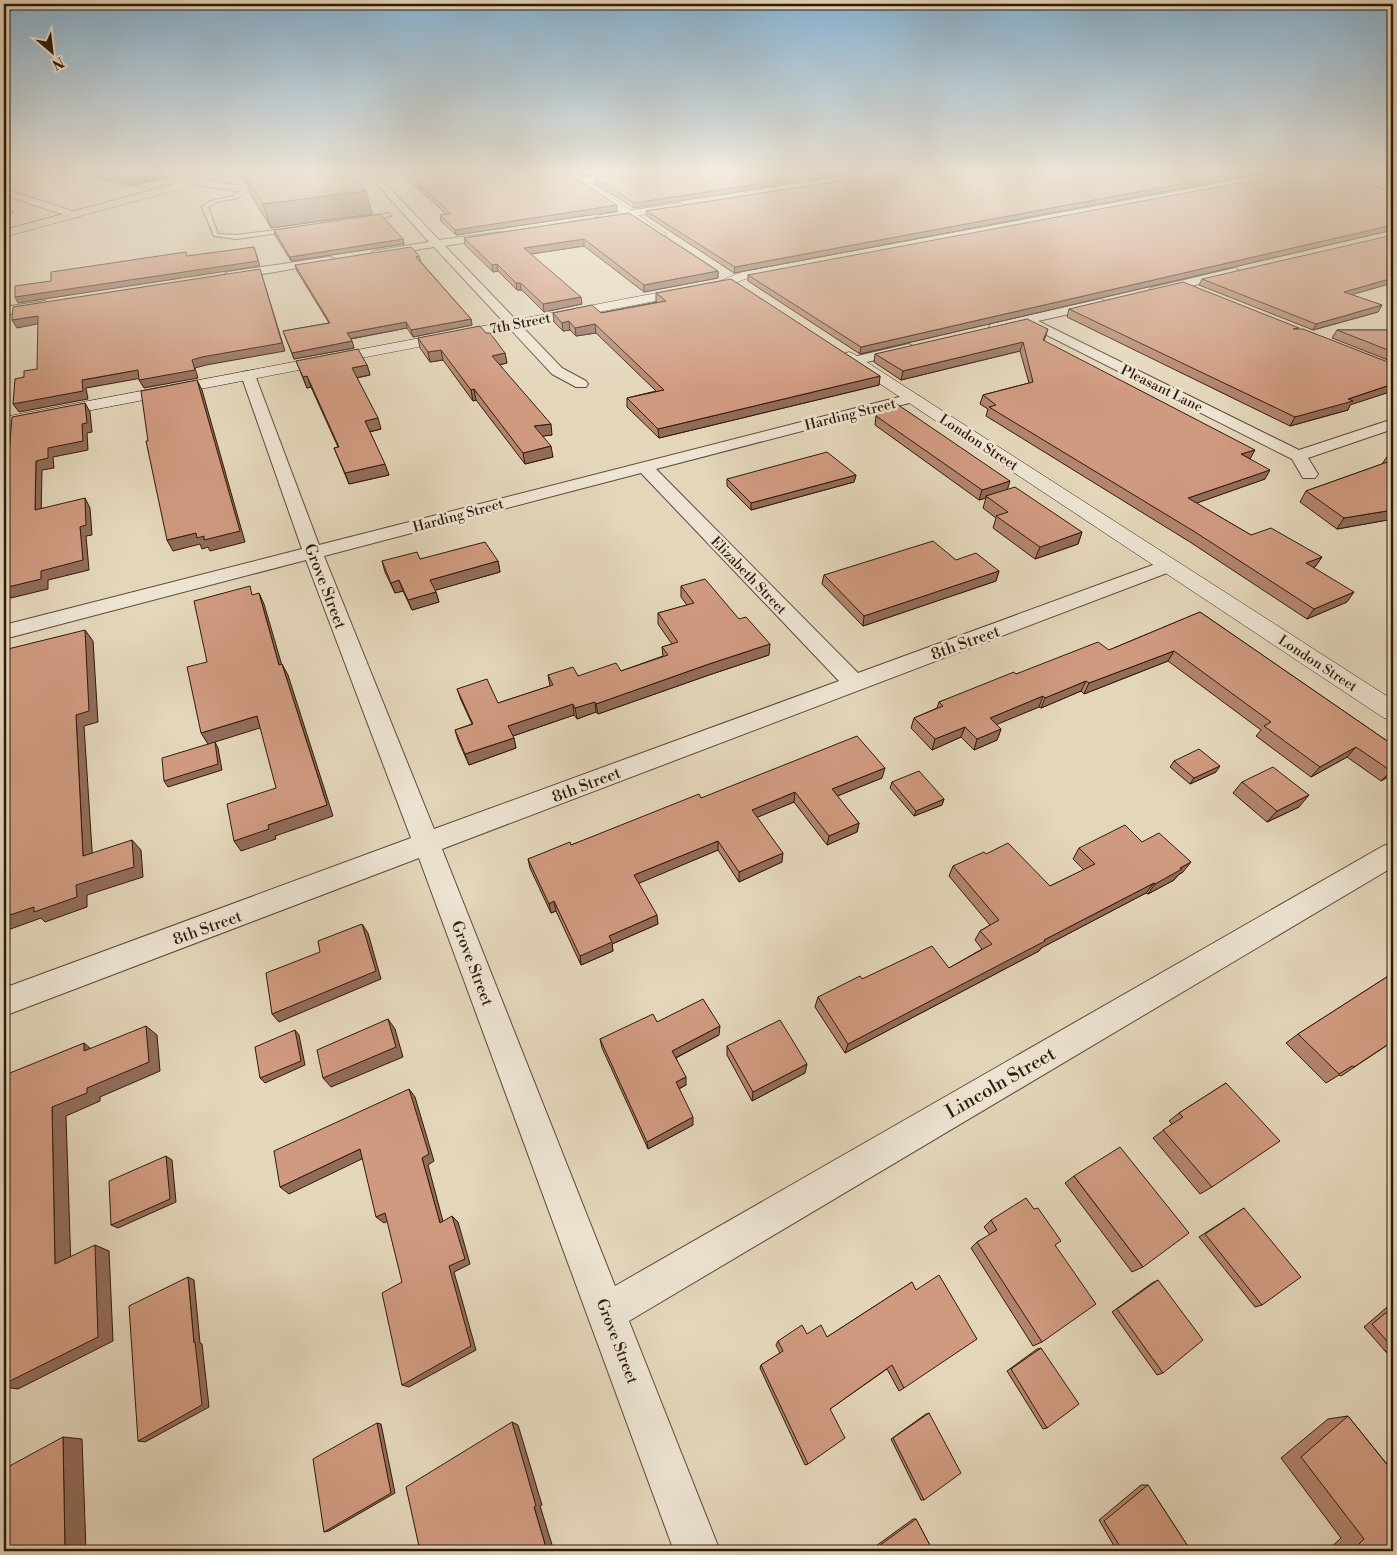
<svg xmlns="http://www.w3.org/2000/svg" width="1397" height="1555" font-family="'Libre Bodoni',serif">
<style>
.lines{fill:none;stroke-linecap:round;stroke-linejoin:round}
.lane-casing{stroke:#5e4934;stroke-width:2}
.street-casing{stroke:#5e4934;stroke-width:2}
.secondary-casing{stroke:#311a07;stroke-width:1}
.primary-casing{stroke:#311a07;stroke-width:1}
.lane{fill:#ede4d3;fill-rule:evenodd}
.street{fill:#ede4d3;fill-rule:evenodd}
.secondary{fill:#ede4d3;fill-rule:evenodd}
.primary{fill:#e4d6bb;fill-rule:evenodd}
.wall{fill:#b3846e;stroke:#311a07}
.shaded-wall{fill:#926c5a;stroke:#311a07}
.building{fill:#d09a80;stroke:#311a07}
.labels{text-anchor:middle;stroke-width:5;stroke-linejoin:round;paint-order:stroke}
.far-street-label{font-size:14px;fill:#311a07;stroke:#ede4d3}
.street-label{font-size:16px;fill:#311a07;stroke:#ede4d3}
.near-street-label{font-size:19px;fill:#311a07;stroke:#ede4d3}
</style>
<rect width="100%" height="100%" fill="#e4d6bb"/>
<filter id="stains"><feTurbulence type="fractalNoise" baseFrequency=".004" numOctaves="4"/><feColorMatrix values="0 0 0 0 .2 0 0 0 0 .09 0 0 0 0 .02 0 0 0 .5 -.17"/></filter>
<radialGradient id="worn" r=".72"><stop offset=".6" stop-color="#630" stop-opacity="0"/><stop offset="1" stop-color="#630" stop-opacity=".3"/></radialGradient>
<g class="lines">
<defs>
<g id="lane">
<polygon points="248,186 252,187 238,198 217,202 208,207 218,234 236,235 291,228 293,231 236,239 214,236 202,207 210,201 234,196"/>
<polygon points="4,208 13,212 4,219 4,215 6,212 4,212"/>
<polygon points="389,213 391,216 365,221 362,219"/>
</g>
<g id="street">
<polygon points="365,171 373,171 439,240 501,232 502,234 501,236 497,237 445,246 562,368 586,381 588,384 586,387 576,387 552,374 434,247 378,256 374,255 372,253 374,251 429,242"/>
<polygon points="629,171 652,171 648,174 580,184 575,181 580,178"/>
<polygon points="195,179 238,185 283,180 288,183 283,186 238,191 192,184 192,180"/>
<polygon points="4,189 79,213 80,215 79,217 71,217 4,195"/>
<polygon points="680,203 685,206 684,208 601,221 596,218 601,215"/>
<polygon points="329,257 333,258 335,260 333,262 228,280 222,276 228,272"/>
<polygon points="1235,268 1241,272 1239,274 1155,295 1149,291 1151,288"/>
<polygon points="1101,299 1107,303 1105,306 1038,321 1299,450 1393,419 1393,429 1308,458 1318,474 1315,478 1303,478 1292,459 1025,324 996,331 989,327 991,324"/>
<polygon points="45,301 51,305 49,308 4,315 4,307"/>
<polygon points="909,344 916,348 914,351 854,365 847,361 849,358"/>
<path d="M248 371 253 372 255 375 319 545 907 395H917L920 398 917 401 656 469 858 673 1161 562 1168 560 1175 562 1178 566 1175 570 442 849 615 1286 1383 846 1393 843V867L629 1321 720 1551H674L419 858 4 1016V988L411 838 306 560 4 639V625L302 549 241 375 243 372ZM641 473 839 681 434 829 324 556Z"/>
</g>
<g id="secondary">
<polygon points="561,171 573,171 666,234 664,237 656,237"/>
<polygon points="1285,171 1306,171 1301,174 745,279 723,288 4,427 4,417 720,281 742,272"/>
<polygon points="849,352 854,354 1393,700 1393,721 1384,718 844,360 841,357 844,354"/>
</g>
<polygon id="primary" points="222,171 239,171 238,173 4,237 4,230"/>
</defs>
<use href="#lane" class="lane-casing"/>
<use href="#street" class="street-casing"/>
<use href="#secondary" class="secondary-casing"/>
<use href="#primary" class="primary-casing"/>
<use href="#lane" class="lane"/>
<use href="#street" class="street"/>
<use href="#secondary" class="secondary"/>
<use href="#primary" class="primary"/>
</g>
<g class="wall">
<polygon points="70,171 189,171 132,186"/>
<polygon points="238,171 349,171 372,214 271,228 252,197 247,181 243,181"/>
<polygon points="398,171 565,171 617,211 456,235 441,221 440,215 446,215 442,210"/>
<polygon points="576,171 616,171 584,176"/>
<polygon points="646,171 634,208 596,184 596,178"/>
<polygon points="905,171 1275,171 734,273 647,216 646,211"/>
<polygon points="1333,171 1393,171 1393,187"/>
<polygon points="1393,191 1393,231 1393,230 860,354 748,281 748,275"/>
<polygon points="629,213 718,271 718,278 644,292 584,246 531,254 582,304 544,312 525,293 521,290 517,290 498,271 493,272 465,245 464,238"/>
<polygon points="274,230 403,239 404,244 291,261 275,235"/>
<polygon points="419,256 421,262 471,319 472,325 413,337 407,328 351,339 354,348 294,359 283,331 329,323 297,271 295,265"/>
<polygon points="1202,279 1352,295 1382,305 1378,312 1313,330 1199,285"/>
<polygon points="656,293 880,376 879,385 659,438 627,407 627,398 656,391 596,333 576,336 570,330 563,331 554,322 553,313 601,313 657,302 656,302"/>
<polygon points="1069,309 1298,329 1350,405 1348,410 1290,426 1067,317"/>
<polygon points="1048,329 1044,341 1250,459 1265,479 1196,503 1251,535 1322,557 1315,567 1313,567 1347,602 1307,619 1190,542 986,416 988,409 980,404 983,395 1029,383 1020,351 901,380 874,362 875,354"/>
<polygon points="1337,330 1393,330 1393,362 1332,338"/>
<polygon points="418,338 505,353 507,363 500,365 552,435 542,436 553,457 525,464 476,400 473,401 443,360 430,362 420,348"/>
<polygon points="296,361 367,365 370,375 357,378 381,429 370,432 389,475 349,484 334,448 338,447 311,387 307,388"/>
<polygon points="876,416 1082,532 1078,544 1035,559 993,528 996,518 983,508 986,498 979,500 875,425"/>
<polygon points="1393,452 1393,519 1337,529 1300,502 1306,491 1382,464 1389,454"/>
<polygon points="856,475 854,482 751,510 727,486 727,479"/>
<polygon points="420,559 498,561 500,572 435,590 439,602 412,610 403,591 395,593 385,572 382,561"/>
<polygon points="999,571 996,581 863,626 822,584 824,575"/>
<polygon points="681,586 769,655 709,675 598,714 596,712 577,719 574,715 513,736 516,748 469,765 458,740 455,730 472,724 461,700 457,689 498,703 550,686 548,675 578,676 621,671 663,656 662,647 672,644 658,624 658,613 687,605 681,597"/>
<polygon points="1200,612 1393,745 1393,774 1381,781 1347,757 1311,777 1256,736 1261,730 1168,661 1084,694 1081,691 1041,708 1039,707 996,724 1001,729 997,740 974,750 961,737 932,750 911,728 914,718 937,708 939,702 1016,674 1109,650"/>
<polygon points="1174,761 1216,772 1190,784 1170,767"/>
<polygon points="882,778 837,796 859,823 857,832 827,845 794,802 757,817 782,862 739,882 718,850 638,883 658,924 612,944 613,951 581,965 556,911 551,913 530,868 528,859 571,845 701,798"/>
<polygon points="892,782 944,799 942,805 914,816 890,788"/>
<polygon points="1242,782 1299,807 1267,822 1233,793"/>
<polygon points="1142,842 1183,872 1178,875 1174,880 1148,894 1146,893 1041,948 1039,951 845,1053 815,1007 818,997 949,968 982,949 975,940 980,931 990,925 949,876 953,866 986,854 1050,886 1084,870 1073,859 1079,848"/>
<polygon points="1393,973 1393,1043 1392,1042 1341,1076 1339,1075 1326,1083 1286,1043 1298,1034"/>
<polygon points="657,1022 719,1035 676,1058 686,1085 679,1089 693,1125 648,1149 602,1048 600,1039"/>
<polygon points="727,1046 805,1073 752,1101 727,1055"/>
<polygon points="1226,1083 1212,1187 1200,1194 1153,1138 1172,1124 1169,1121 1179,1113"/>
<polygon points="1074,1176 1143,1267 1132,1272 1065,1183"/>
<polygon points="1244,1208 1262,1305 1255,1307 1199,1237"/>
<polygon points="991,1220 1055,1245 1042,1342 1033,1346 971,1248 977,1242 990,1235 984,1227"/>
<polygon points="1158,1280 1163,1373 1157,1375 1112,1312 1152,1283"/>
<polygon points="912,1282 904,1388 899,1391 887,1369 830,1409 808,1464 805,1465 760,1368 761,1365 780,1353 776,1345 778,1341 807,1334 827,1337"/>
<polygon points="1393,1302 1393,1360 1364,1327"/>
<polygon points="1041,1348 1047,1428 1043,1429 1007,1371 1037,1349"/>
<polygon points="929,1413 924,1500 921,1500 891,1439 926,1414"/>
<polygon points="1348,1416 1386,1463 1393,1456 1393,1551 1327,1551 1341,1538 1281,1458 1328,1419"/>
<polygon points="1141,1485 1148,1485 1191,1551 1117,1551 1099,1520"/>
<polygon points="913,1519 916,1519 933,1551 869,1551"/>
</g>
<g class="shaded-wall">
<polygon points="162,171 189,171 132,186 129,180"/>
<polygon points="583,171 616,171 584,176"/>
<polygon points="842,171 874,171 634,208 634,203"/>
<polygon points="1250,171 1275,171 734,273 735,267"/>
<polygon points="241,175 245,175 247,181 243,181"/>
<polygon points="366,191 372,214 271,228 263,204"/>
<polygon points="617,205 617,211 456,235 455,230"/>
<polygon points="1393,225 1393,230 860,354 861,347"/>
<polygon points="403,239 404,244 291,261 290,257"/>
<polygon points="584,239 584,246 525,255 524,248"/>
<polygon points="254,247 260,266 18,303 15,297"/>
<polygon points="497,264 498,271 493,272 492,265"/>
<polygon points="260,269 285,351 206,365 195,368 198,378 144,388 139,380 192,360"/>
<polygon points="718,271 718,278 644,292 644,285"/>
<polygon points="1393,278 1393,283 1340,298 1344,292"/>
<polygon points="516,283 520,283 521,290 517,290"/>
<polygon points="581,297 582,304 544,312 543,304"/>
<polygon points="1382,305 1378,312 1313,330 1316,324"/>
<polygon points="38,316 42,323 17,328 12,320"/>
<polygon points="471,319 472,325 413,337 411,330"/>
<polygon points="569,321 570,330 563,331 562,323"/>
<polygon points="406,322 407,328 349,339 347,333"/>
<polygon points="595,324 596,333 576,336 575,328"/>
<polygon points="352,341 354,348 294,359 292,353"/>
<polygon points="1023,342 1020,351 901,380 903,371"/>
<polygon points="441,350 443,360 430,362 428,352"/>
<polygon points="505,353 507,363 494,366 492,356"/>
<polygon points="367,365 370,375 355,378 352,368"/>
<polygon points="138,370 142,378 86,388 88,399 19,412 13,404 82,380"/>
<polygon points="307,376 311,387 307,388 303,377"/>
<polygon points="880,376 879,385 659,438 658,429"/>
<polygon points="197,380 202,390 245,542 210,551 208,547 202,549 200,544 173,551 167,540 196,533"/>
<polygon points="1393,384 1393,391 1350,405 1348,410 1290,426 1295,417"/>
<polygon points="474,389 476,400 473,401 471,390"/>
<polygon points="85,403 90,412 92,432 87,433 88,450 53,457 54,468 42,470 41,519 35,510 36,461 48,448 82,424"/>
<polygon points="378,418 381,429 368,432 365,421"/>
<polygon points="551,424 552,435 536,437 534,426"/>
<polygon points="551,446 553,457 525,464 523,453"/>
<polygon points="1255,450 1250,459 1241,454"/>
<polygon points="385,464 389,475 349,484 345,473"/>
<polygon points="1270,470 1265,479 1183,508 1188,498"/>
<polygon points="856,475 854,482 751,510 751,503"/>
<polygon points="1010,481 1007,491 986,496 986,498 979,500 982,490"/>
<polygon points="85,498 90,508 92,535 86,536 89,570 48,580 48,589 11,598 4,588 41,571 80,527"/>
<polygon points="1393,510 1393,519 1337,529 1344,518"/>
<polygon points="1082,532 1078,544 1035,559 1040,547"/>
<polygon points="1322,557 1315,567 1300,573 1306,563"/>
<polygon points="498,561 500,572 433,591 430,580"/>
<polygon points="999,571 996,581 863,626 864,616"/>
<polygon points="399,580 403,591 395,593 391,583"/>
<polygon points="436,592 439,602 412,610 408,600"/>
<polygon points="1354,592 1347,602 1307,619 1314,609"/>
<polygon points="259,593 264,604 285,676 279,665"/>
<polygon points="85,630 93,641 98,722 84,726 93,866 83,856 76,715"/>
<polygon points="770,644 769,655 709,675 598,714 596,704 709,664"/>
<polygon points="1174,651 1168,661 1084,694 1089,683"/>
<polygon points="282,664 288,675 333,816 275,836 276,839 241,851 234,841 268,825 327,805"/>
<polygon points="1086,681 1081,691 1041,708 1045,698"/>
<polygon points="1043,696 1039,707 986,729 990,718"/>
<polygon points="595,702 596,712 577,719 575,708"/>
<polygon points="573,704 574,715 510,737 508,726"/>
<polygon points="257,716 263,727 215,742 218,748 222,770 168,787 164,781 208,744 201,733"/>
<polygon points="965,727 961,737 932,750 935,739"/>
<polygon points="1001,729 997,740 974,750 977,739"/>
<polygon points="514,738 516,748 469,765 465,754"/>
<polygon points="1356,747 1347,757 1311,777 1320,767"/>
<polygon points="1220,766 1216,772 1190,784 1194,778"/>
<polygon points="885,768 882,778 830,799 832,789"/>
<polygon points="1393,770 1393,774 1381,781 1391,771"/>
<polygon points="795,792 794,802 751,820 752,810"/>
<polygon points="1309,795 1299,807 1267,822 1277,811"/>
<polygon points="944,799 942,805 914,816 916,811"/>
<polygon points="859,823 857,832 827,845 829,836"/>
<polygon points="132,840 141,850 143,877 87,895 87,907 45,922 41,918 5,931 4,930 4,917 76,885"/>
<polygon points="718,841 718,850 635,885 634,875"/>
<polygon points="783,853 782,862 739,882 739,872"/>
<polygon points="1191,862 1183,872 1178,875 1174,880 1148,894 1155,884 1180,868"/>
<polygon points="1154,883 1146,893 1041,948 1039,951 845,1053 848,1044 1044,940"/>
<polygon points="554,901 556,911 551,913 549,904"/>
<polygon points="657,915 658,924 612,944 613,951 581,965 580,956 609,936"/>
<polygon points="362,924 368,933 381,979 279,1022 272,1014"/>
<polygon points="388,1019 395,1029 403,1057 331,1087 323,1078"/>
<polygon points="146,1026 157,1035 160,1071 100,1097 100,1101 66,1116 71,1269 55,1264 52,1107 87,1088"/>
<polygon points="720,1026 719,1035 673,1059 672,1051"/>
<polygon points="295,1030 299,1035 305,1065 265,1083 260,1078"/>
<polygon points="84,1043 96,1053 84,1051"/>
<polygon points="807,1064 805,1073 752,1101 753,1092"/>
<polygon points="686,1077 686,1085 676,1090 676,1082"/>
<polygon points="409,1089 415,1097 434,1161 428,1165 445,1229 440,1223 422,1158"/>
<polygon points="693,1117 693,1125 648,1149 647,1142"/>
<polygon points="360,1149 368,1156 289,1194 280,1187"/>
<polygon points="166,1156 172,1160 176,1202 118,1228 111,1225"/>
<polygon points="385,1213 392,1219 384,1223 376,1217"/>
<polygon points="452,1216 458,1222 470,1264 454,1272 476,1350 409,1387 402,1385 449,1266"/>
<polygon points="95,1245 109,1251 113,1341 18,1389 4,1387 4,1384"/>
<polygon points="188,1277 194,1280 200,1343 202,1344 209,1407 145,1442 138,1441 194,1343"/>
<polygon points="512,1422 518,1425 542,1505 540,1506 554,1551 547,1551 534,1507"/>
<polygon points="377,1423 381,1424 395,1493 329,1531 324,1532"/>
<polygon points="63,1437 82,1439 86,1551 65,1551"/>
</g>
<g class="building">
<polygon points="94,171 162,171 129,180"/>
<polygon points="238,171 269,171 241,175"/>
<polygon points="269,171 349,171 366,191 263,204 245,175"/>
<polygon points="402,171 565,171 617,205 455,230 440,215 450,214 441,204"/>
<polygon points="646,171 842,171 634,203 596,178"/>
<polygon points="905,171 1250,171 735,267 646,211"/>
<polygon points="1302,171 1324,171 1393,191 1393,225 861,347 748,275"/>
<polygon points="1355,171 1393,171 1393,181"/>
<polygon points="629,213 718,271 644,285 584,239 524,248 581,297 543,304 524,286 520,283 516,283 497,264 492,265 464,238"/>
<polygon points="380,214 403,239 290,257 274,230"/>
<polygon points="1393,235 1393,278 1344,292 1382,305 1316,324 1202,279"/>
<polygon points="254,247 258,261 15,297 15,286 51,281 51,272 186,252 187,256"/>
<polygon points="411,247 419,256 416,257 471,319 411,330 406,322 347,333 352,341 292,353 283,331 330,323 295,265"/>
<polygon points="260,269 282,343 202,357 192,360 195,370 139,380 138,370 82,380 83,391 13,404 15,379 24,377 24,371 37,369 38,316 12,320 13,307"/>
<polygon points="731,279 880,376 658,429 627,398 664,390 595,324 575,328 569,321 562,323 553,313 592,305 601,313 666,301 656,293"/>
<polygon points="1183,282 1299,328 1293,329 1303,329 1393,364 1393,384 1348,399 1353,401 1295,417 1069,309"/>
<polygon points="1027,319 1048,329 1043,340 1255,450 1241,454 1270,470 1188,498 1251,535 1271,528 1322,557 1306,563 1354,592 1314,609 1195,532 989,407 996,405 983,395 1033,382 1023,342 903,371 875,354"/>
<polygon points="480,326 486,333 490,333 505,353 492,356 551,424 534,426 551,446 523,453 474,389 471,390 441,350 428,352 418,338"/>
<polygon points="1337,330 1393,330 1393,352"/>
<polygon points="358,349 367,365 352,368 378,418 365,421 385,464 345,473 334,448 339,447 307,376 303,377 296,361"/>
<polygon points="197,380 240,531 204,540 204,536 197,538 196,533 167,540 146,441 148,441 141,391"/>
<polygon points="891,400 1010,481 982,490 876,416 887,402"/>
<polygon points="85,403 87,423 82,424 83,441 48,448 48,458 36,461 35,510 85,498 86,525 80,527 83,560 41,571 41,579 4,588 9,490 6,491 12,417"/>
<polygon points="827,452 856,475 751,503 727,479"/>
<polygon points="1393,452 1393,456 1389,454"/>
<polygon points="1393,460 1393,510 1344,518 1306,491"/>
<polygon points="1015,487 1082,532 1040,547 996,516 1008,512 986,496"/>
<polygon points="933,541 956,560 976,553 999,571 864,616 824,575"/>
<polygon points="485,542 498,561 430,580 436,592 408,600 399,580 391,583 382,561 417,552 420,559"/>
<polygon points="705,579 739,619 746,617 770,644 709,664 596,704 595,702 575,708 573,704 508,726 514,738 465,754 455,730 473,724 457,689 487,679 498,703 553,685 548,675 573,667 578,676 616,663 621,671 668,655 662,647 678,642 658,613 694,603 681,586"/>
<polygon points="250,586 252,595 259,593 279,665 282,664 327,805 268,825 269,829 234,841 227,804 276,788 257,716 201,733 187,667 207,662 194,601"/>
<polygon points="1200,612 1393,745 1393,770 1391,771 1356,747 1320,767 1264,726 1271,722 1174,651 1089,683 1086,681 1045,698 1043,696 990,718 1001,729 977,739 965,727 935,739 914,718 943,706 939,702 1014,672 1016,674 1098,642 1109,650"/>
<polygon points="85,630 89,711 76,715 83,856 132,840 134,867 76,885 77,897 34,912 34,907 4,917 4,650"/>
<polygon points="857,736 885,768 832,789 859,823 829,836 795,792 752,810 783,853 739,872 718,841 634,875 657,915 609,936 612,942 580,956 554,901 549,904 528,859 570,842 571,845 699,794 701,798"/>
<polygon points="215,742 218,764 164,781 162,758"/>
<polygon points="1199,749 1220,766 1194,778 1174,761"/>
<polygon points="1273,767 1309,795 1277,811 1242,782"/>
<polygon points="919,771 944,799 916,811 892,782"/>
<polygon points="1125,825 1142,842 1159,833 1191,862 1180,868 1182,869 1155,884 1154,883 1044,940 1045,941 848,1044 818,997 860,976 862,979 932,946 949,968 992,944 980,931 999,920 953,866 984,852 986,854 1008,843 1050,886 1095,864 1079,848"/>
<polygon points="362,924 376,971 272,1014 266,973 320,952 318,941"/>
<polygon points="1393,973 1393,1041 1354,1067 1352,1066 1339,1074 1298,1034"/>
<polygon points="703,999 720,1026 672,1051 686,1077 676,1082 693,1117 647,1142 600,1039 653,1014 657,1022"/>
<polygon points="388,1019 396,1047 323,1078 317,1050"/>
<polygon points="780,1020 807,1064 753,1092 727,1046"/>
<polygon points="146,1026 149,1062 87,1088 87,1093 52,1107 55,1264 95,1245 98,1337 4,1384 4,1111 5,1075 84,1043 84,1051"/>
<polygon points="295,1030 301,1061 260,1078 255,1047"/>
<polygon points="1226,1083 1280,1141 1212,1187 1163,1130 1183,1117 1179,1113"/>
<polygon points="409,1089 429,1154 422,1158 440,1223 452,1216 465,1259 449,1266 471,1346 402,1385 382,1293 402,1282 385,1213 376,1217 360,1149 280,1187 274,1151"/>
<polygon points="1120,1147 1189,1233 1143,1267 1074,1176"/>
<polygon points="166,1156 170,1199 111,1225 109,1181"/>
<polygon points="1026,1198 1034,1209 1038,1208 1061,1241 1055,1245 1096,1304 1042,1342 977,1242 997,1230 991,1220"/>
<polygon points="1244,1208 1301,1277 1262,1305 1205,1234"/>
<polygon points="939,1275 977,1339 904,1388 892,1365 830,1409 845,1438 808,1464 761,1365 783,1351 778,1341 802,1325 807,1334 821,1325 827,1337 912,1282 916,1290"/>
<polygon points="188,1277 194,1343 195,1342 202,1405 138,1441 129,1306"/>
<polygon points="1158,1280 1203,1340 1163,1373 1117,1309"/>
<polygon points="1393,1307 1393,1348 1372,1324"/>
<polygon points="1041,1348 1079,1404 1047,1428 1011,1369"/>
<polygon points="929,1413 961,1473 924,1500 893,1438"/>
<polygon points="1348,1416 1393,1472 1393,1551 1352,1551 1364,1539 1301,1457"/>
<polygon points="512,1422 536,1506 534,1507 547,1551 420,1551 406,1487"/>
<polygon points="377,1423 391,1493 324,1532 313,1459"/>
<polygon points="63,1437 65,1551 4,1551 4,1469"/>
<polygon points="1148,1485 1191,1551 1123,1551 1104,1521"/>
<polygon points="916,1519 933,1551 872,1551"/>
</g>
<linearGradient id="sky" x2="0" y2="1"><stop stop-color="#88b5d5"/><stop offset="0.44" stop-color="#f3ede0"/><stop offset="1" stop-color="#f3ede0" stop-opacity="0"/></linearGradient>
<rect width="1397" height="389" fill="url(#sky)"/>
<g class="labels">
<g class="far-street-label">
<text transform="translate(520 323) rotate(-11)" y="5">7th Street</text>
<text transform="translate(1162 388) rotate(26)" y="5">Pleasant Lane</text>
<text transform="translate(850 414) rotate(-14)" y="5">Harding Street</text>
<text transform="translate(979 442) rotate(33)" y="5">London Street</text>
<text transform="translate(458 515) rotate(-15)" y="5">Harding Street</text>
<text transform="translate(749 575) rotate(46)" y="5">Elizabeth Street</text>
<text transform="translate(1318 663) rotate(33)" y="5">London Street</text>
</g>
<g class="street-label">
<text transform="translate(326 586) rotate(69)" y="6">Grove Street</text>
<text transform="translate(965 642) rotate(-20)" y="6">8th Street</text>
<text transform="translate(586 784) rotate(-21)" y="6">8th Street</text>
<text transform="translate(207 927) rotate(-20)" y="6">8th Street</text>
<text transform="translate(473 963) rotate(69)" y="6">Grove Street</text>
<text transform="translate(618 1341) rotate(69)" y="6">Grove Street</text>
</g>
<g class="near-street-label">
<text transform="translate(1000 1082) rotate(-30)" y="7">Lincoln Street</text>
</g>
</g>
<rect width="1397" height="1555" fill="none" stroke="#e4d6bb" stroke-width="20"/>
<rect x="5" y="5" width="1387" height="1545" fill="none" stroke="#311a07" stroke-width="2.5"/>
<rect x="10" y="10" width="1377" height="1535" fill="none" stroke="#311a07"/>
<g transform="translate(52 52) rotate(152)" stroke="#ede4d3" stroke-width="4" paint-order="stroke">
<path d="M0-4L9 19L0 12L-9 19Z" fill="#311a07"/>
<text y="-8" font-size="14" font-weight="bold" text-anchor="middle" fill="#311a07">N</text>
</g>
<rect width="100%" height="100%" filter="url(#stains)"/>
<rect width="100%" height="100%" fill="url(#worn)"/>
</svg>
